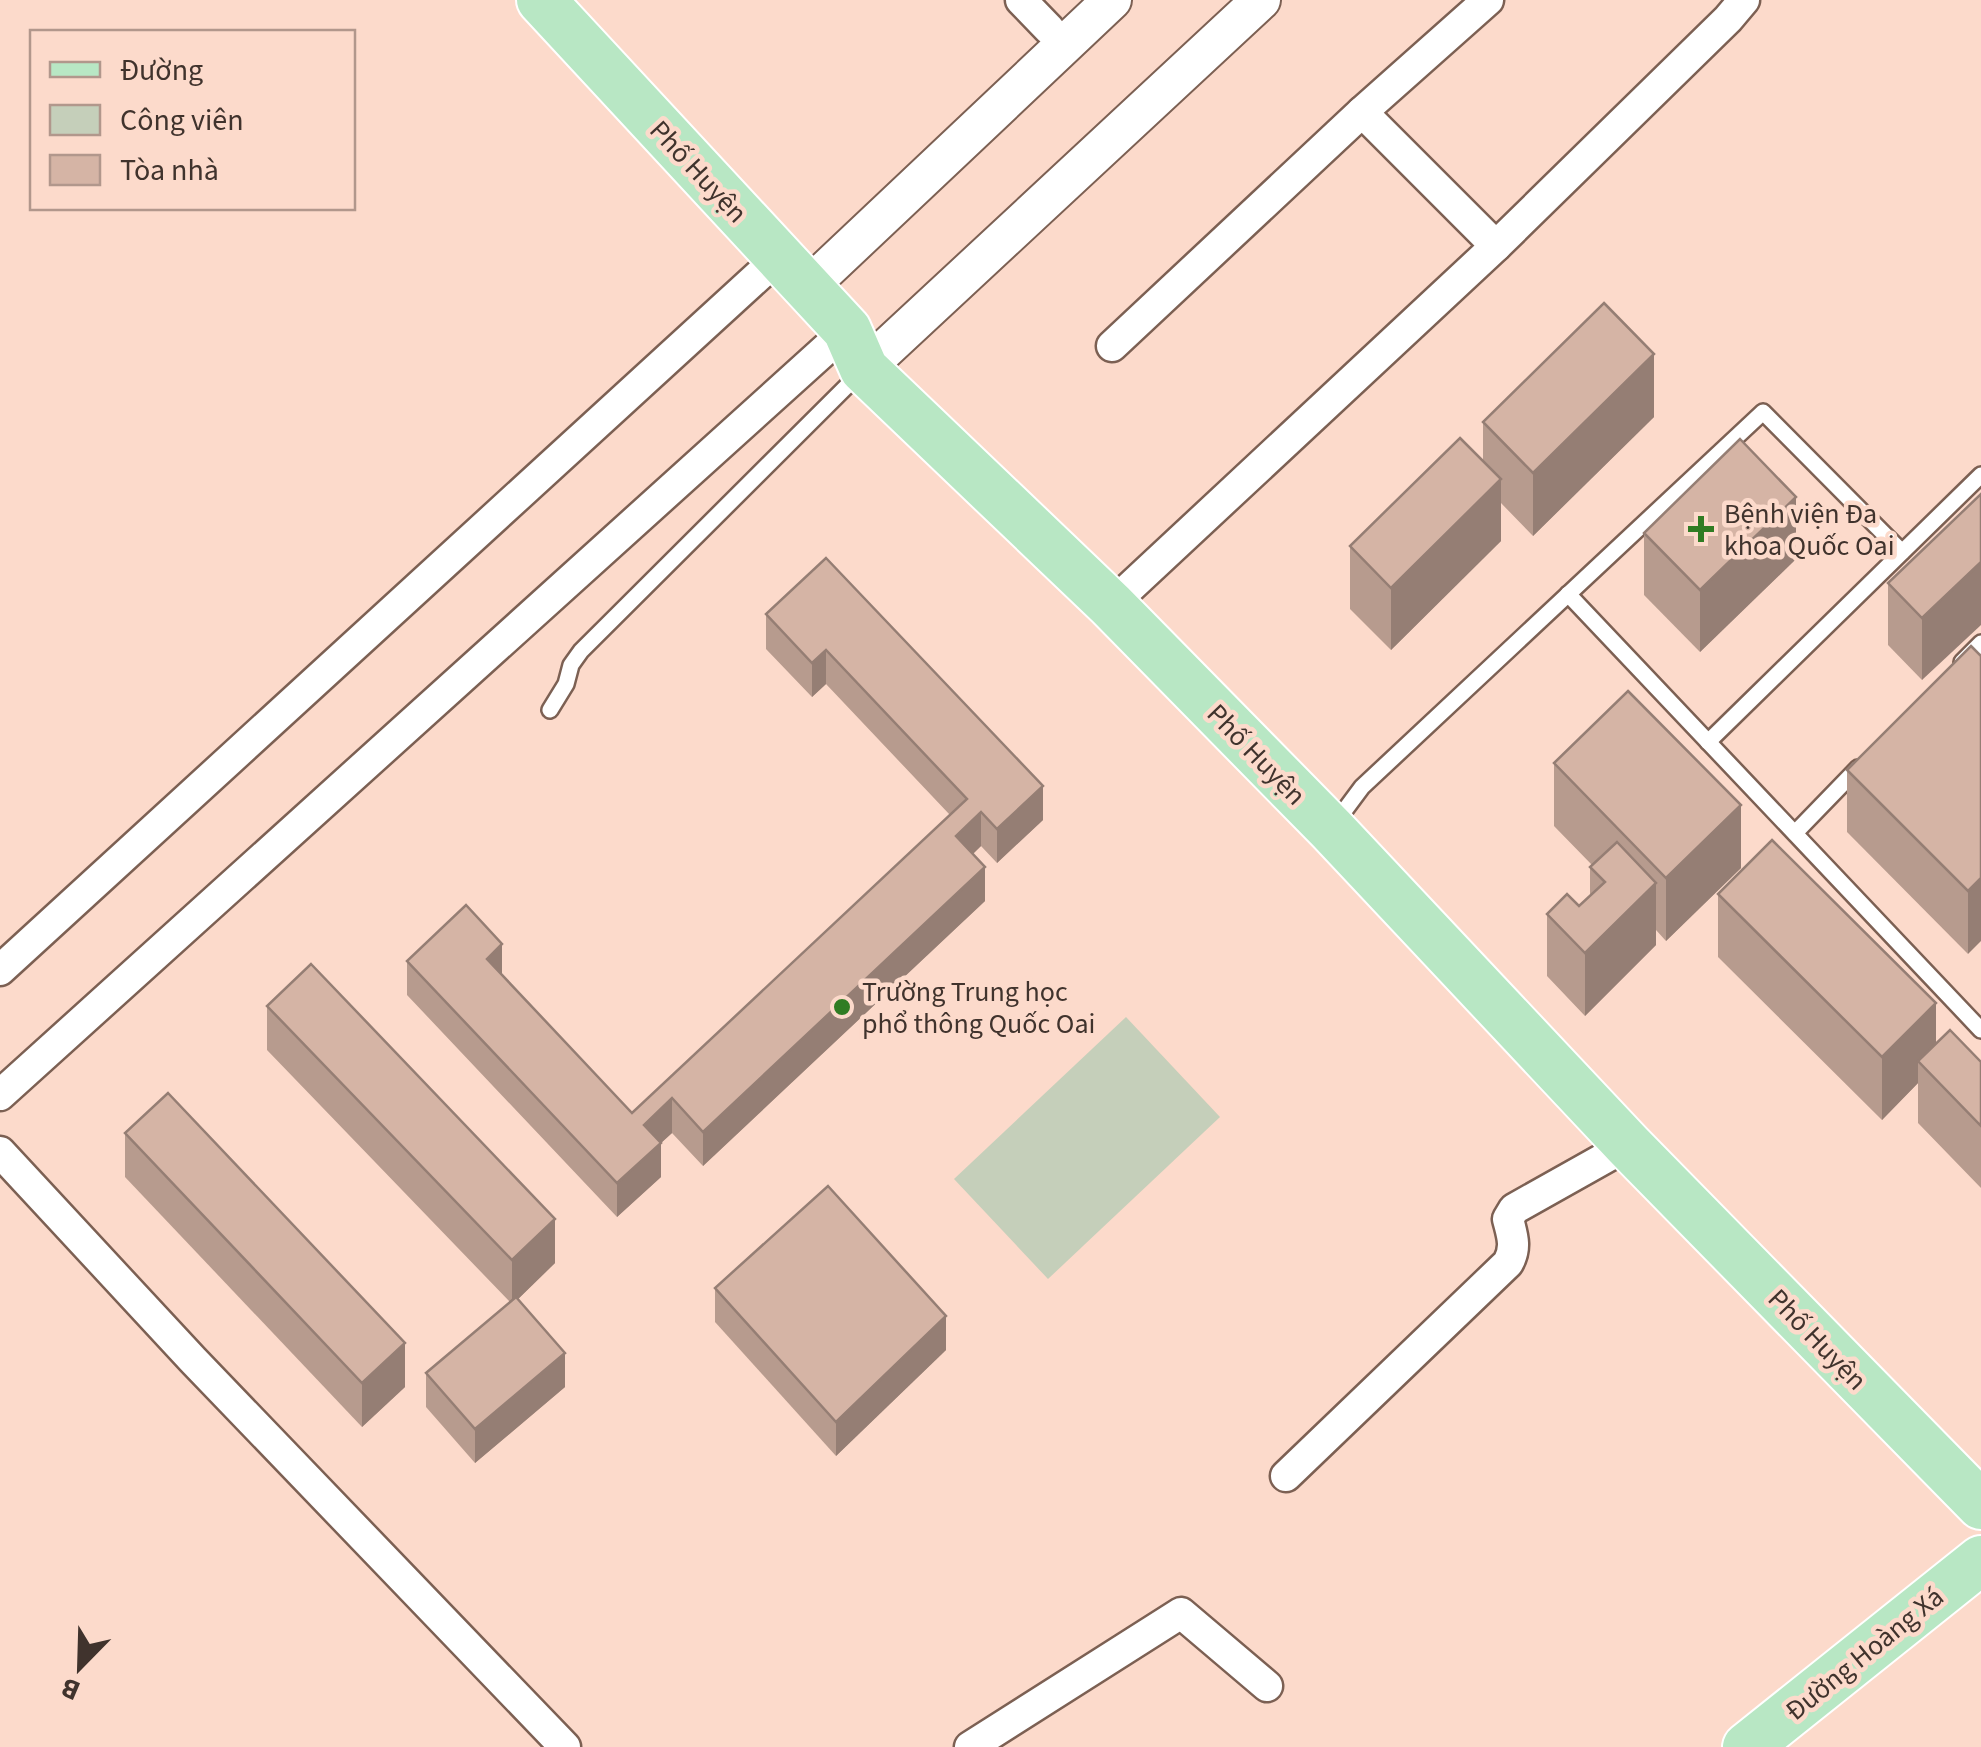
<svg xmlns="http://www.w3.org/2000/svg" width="1981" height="1747" font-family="'Source Sans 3',sans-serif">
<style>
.green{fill:#c5cfba}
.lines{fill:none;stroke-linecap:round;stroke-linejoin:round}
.service-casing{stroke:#7c6053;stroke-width:20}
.minor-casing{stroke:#7c6053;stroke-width:35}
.tertiary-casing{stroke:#7c6053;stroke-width:42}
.primary-casing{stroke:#fff;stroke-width:52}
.service{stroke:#fff;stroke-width:15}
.minor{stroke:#fff;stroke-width:30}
.tertiary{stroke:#fff;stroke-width:38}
.primary{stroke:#b8e7c4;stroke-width:48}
.wall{fill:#b79b8e}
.shaded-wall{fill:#957e74}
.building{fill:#d5b4a5;stroke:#957e74;stroke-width:2.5}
.poi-dot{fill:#307c23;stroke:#fcdacb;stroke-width:4}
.labels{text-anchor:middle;stroke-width:9;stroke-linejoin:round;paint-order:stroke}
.street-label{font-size:28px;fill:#40332d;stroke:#fcdacb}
.poi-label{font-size:28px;fill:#40332d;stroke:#fcdacb;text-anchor:start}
</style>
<rect width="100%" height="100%" fill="#fcdacb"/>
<polygon class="green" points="1126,1017 1220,1117 1048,1279 954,1179"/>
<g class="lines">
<defs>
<g id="service">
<polyline points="1568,594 1981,1030"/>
<polyline points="1962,662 1981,643"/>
<polyline points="550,710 566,684 571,665 581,651 860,373"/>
<polyline points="1708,742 1981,475"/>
<polyline points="1333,826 1362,787 1763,412 1902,552"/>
<polyline points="1795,833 1858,768"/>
</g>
<g id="minor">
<polyline points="1021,0 1049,29"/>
<polyline points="1362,112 1496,246"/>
<polyline points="1112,346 1362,112 1488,0"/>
<polyline points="1111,605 1496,246 1728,19 1744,0"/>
<polyline points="0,970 779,257"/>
<polyline points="0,1095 847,330"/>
<polyline points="0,1152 193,1360 565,1747"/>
<path d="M1286 1476 1508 1263C1517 1247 1512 1235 1508 1219L1514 1209 1628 1145"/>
<polyline points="970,1747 1181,1613 1267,1686"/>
</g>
<g id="tertiary">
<polyline points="807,288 1112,0"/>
<polyline points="864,369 1261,0"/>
</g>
<g id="primary">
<polyline points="541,0 847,330 864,369 1111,605 1331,829 1628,1145 1981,1505"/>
<polyline points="1747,1747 1981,1560"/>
</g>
</defs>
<use href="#service" class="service-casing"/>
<use href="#minor" class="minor-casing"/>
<use href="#tertiary" class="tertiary-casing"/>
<use href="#primary" class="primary-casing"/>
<use href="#service" class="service"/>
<use href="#minor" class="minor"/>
<use href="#tertiary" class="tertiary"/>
<use href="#primary" class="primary"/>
</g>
<g class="wall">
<polygon points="1654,417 1533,536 1501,503 1501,541 1391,650 1350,609 1350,546 1483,460 1483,422"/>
<polygon points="1981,494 1922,680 1888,645 1888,583"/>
<polygon points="1644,533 1796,559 1700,652 1644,595"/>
<polygon points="826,558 1043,820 997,863 981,846 973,854 985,901 703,1166 672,1133 661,1143 661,1177 617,1217 407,995 407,961 502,975 632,1113 950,815 826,684 812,697 766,649 766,614"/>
<polygon points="1971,646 1968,954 1847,832 1847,770"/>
<polygon points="1554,763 1741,868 1666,941 1656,930 1656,945 1585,1016 1547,976 1547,914 1579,906 1590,896 1590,867 1592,865 1554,826"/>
<polygon points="1718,894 1936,1044 1981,1062 1981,1188 1918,1123 1918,1083 1882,1120 1718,957"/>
<polygon points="267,1006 555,1263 518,1299 565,1387 475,1463 426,1407 426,1373 510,1302 267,1050"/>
<polygon points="125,1133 405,1387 362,1427 125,1177"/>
<polygon points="715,1288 946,1350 836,1456 715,1322"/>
</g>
<g class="shaded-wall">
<polygon points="1654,354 1654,417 1533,536 1533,473"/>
<polygon points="1501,479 1501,541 1391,650 1391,588"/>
<polygon points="1796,497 1796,559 1700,652 1700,590"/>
<polygon points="1981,562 1981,625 1922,680 1922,618"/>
<polygon points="826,650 826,684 812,697 812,663"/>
<polygon points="1043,786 1043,820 997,863 997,829"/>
<polygon points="1741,805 1741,868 1666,941 1666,878"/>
<polygon points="981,812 981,846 956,870 956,836"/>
<polygon points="985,867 985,901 703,1166 703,1132"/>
<polygon points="1981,878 1981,941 1968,954 1968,891"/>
<polygon points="1656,883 1656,945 1585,1016 1585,953"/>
<polygon points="502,944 502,978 487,959"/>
<polygon points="1936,1003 1936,1066 1918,1061 1918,1083 1882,1120 1882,1057"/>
<polygon points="672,1098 672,1133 661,1143 661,1177 617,1217 617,1183 644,1125"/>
<polygon points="555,1219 555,1263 512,1305 512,1260"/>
<polygon points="946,1316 946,1350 836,1456 836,1422"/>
<polygon points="405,1343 405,1387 362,1427 362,1383"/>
<polygon points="565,1353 565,1387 475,1463 475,1429"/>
</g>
<g class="building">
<polygon points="1604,303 1654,354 1533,473 1483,422"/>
<polygon points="1460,438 1501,479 1391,588 1350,546"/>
<polygon points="1740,439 1796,497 1700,590 1644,533"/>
<polygon points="1981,494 1981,562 1922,618 1888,583"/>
<polygon points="826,558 1043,786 997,829 981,812 956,836 985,867 703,1132 672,1098 644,1125 661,1143 617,1183 407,961 466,905 502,944 487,959 632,1113 967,799 826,650 812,663 766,614"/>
<polygon points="1971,646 1981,656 1981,878 1968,891 1847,770"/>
<polygon points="1628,691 1741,805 1666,878 1554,763"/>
<polygon points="1772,840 1936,1003 1882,1057 1718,894"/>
<polygon points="1617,842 1656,883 1585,953 1547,914 1567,894 1579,906 1605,882 1590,867"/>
<polygon points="311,964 555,1219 512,1260 267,1006"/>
<polygon points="1950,1030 1981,1062 1981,1126 1918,1061"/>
<polygon points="168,1093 405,1343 362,1383 125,1133"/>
<polygon points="828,1186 946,1316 836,1422 715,1288"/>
<polygon points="516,1297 565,1353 475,1429 426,1373"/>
</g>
<g class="poi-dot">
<path d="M1696 514h10v10h10v10h-10v10h-10v-10h-10v-10h10z"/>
<circle cx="842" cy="1007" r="10"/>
</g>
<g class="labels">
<g class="street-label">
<text transform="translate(699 171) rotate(47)" y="10">Phố Huyện</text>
<text transform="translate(1257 754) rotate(46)" y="10">Phố Huyện</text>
<text transform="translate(1818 1339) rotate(46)" y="10">Phố Huyện</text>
<text transform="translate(1864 1653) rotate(-39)" y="10">Đường Hoàng Xá</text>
</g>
<g class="poi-label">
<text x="1724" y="523">Bệnh viện Đa<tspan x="1724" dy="32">khoa Quốc Oai</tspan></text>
<text x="862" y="1001">Trường Trung học<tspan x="862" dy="32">phổ thông Quốc Oai</tspan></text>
</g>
</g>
<rect x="30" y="30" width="325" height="180" fill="#fcdacb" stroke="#b1978c" stroke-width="2.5"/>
<rect x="50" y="62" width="50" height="15" fill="#b8e7c4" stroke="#b1978c" stroke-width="2.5"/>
<text x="120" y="80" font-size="30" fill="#40332d">Đường</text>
<rect x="50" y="105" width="50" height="30" fill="#c5cfba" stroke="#b1978c" stroke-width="2.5"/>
<text x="120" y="130" font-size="30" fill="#40332d">Công viên</text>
<rect x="50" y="155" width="50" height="30" fill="#d5b4a5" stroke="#b1978c" stroke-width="2.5"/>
<text x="120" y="180" font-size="30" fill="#40332d">Tòa nhà</text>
<g transform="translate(80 1667) rotate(203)" stroke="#fcdacb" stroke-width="8" paint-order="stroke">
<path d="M0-8L18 38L0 25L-18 38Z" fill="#40332d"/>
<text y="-15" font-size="28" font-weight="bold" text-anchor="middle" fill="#40332d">B</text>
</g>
</svg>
